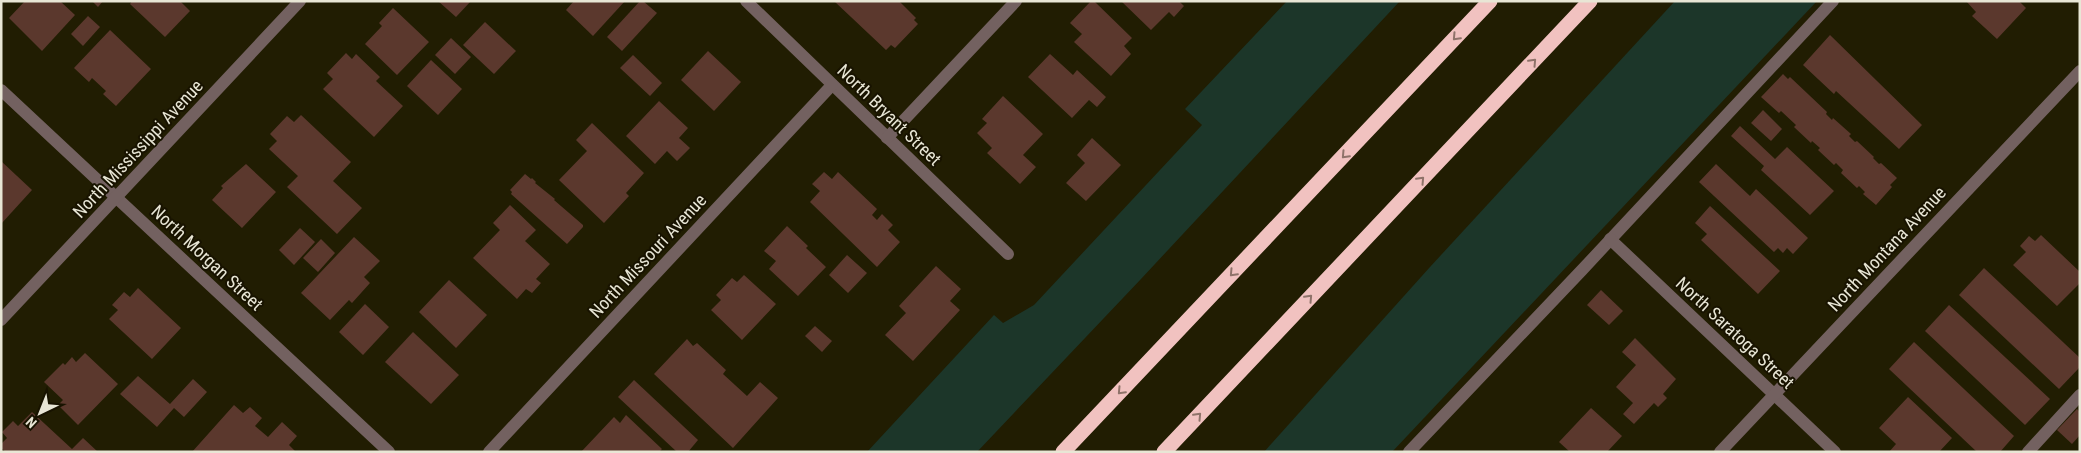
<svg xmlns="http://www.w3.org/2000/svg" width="2081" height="453" font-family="'Roboto Condensed',sans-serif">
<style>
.green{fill:#1c3629}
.building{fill:#5b382d}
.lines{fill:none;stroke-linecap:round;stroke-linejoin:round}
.lane{stroke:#736160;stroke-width:12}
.street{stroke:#736160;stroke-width:12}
.highway{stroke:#f1c2c0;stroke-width:15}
.oneway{stroke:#8f736a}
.labels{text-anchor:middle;stroke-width:4;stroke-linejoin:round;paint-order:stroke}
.street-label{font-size:18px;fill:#e8e6d5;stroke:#181300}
</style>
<rect width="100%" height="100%" fill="#211d02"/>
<g class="green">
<polygon points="1287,1 1400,1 1141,279 977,452 867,452 994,315 1003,323 1034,305 1202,125 1185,109"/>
<polygon points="1675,1 1817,1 1392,452 1264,452 1430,267"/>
</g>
<g class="building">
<polygon points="25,1 60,1 75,15 42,51 9,18"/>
<polygon points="92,1 103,1 98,7"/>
<polygon points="132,1 180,1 190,11 165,37 130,4"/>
<polygon points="438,1 471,1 456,17"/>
<polygon points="574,1 625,1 593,36 566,10"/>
<polygon points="640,1 643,1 657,13 622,51 607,37"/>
<polygon points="834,1 899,1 916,18 914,20 918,24 895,48 891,45 886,50"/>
<polygon points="1091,1 1094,1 1132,38 1124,46 1131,54 1111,76 1074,42 1082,34 1070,23"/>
<polygon points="1121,1 1179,1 1184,6 1174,17 1169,12 1151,30"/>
<polygon points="1966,1 2019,1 2026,8 1997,39 1972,16 1976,12"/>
<polygon points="393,8 429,42 397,75 365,44 382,26 379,23"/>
<polygon points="88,16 100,27 83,46 71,34"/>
<polygon points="485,22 516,51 494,74 463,45"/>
<polygon points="110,30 151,69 116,106 103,94 106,91 92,78 89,82 74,68"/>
<polygon points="1830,35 1922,125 1899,149 1836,91 1834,94 1803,65"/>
<polygon points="451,38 471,57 455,74 435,55"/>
<polygon points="708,51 741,82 714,111 681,80"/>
<polygon points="346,53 352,59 356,54 380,77 376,81 403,106 374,137 323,89 333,79 327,73"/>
<polygon points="1050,54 1073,75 1077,70 1106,97 1097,107 1089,100 1072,118 1028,77"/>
<polygon points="633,55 662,83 650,96 620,68"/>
<polygon points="431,60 462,89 438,115 407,86"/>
<polygon points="1783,74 1788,79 1790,77 1827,112 1826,114 1832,120 1833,118 1851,134 1849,136 1855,142 1857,141 1874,157 1873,158 1879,164 1881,163 1897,178 1890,185 1892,187 1876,205 1863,194 1865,192 1859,186 1857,188 1841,173 1843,170 1836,163 1834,165 1818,150 1820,148 1812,141 1811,143 1794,127 1796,125 1781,111 1779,113 1761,97"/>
<polygon points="1003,96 1043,134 1023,155 1036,167 1020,184 987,153 992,148 977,133 987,123 982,119"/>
<polygon points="659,101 688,128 679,138 690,148 677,161 667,151 655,164 626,136"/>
<polygon points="1763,110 1782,129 1771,141 1751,123"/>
<polygon points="301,115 351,162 333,181 362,208 337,234 287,187 298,176 269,149 277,141 270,134 287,116 294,122"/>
<polygon points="592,123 644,173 626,193 629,196 604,223 559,180 587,151 576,140"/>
<polygon points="1740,126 1775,159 1787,147 1834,191 1810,215 1761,170 1764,166 1731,136"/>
<polygon points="1092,138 1121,165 1086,201 1066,183 1085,163 1077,155"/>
<polygon points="1,161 32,190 1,224"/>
<polygon points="246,164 276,192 242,228 212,200 223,188 221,186"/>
<polygon points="1716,164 1750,196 1756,189 1808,238 1793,254 1787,248 1783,253 1778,248 1774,252 1699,182"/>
<polygon points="824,172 832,179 838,172 877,209 872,215 877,220 882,214 893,225 888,230 900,242 877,267 810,202 820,191 812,184"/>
<polygon points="525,174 531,179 532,178 536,182 535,183 555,199 554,200 583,225 583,227 567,244 511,194 512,192 510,190"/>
<polygon points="510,205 536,230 525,241 550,264 536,279 541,283 532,293 526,289 517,299 473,258 500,230 493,223"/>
<polygon points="1710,206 1780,271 1758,294 1701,240 1707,234 1695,223"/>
<polygon points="787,226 808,246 806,248 826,267 798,296 769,269 776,261 764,251"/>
<polygon points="300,228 315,242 294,265 279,250"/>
<polygon points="2041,235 2080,272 2080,283 2057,306 2013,265 2026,252 2020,246 2029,236 2035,241"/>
<polygon points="354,237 380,261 364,277 370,283 352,303 349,300 330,320 301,293"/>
<polygon points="321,239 335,253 318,272 303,258"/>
<polygon points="847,255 867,273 848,293 829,275"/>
<polygon points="936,266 961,289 950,301 960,310 913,361 885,335 906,313 899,306"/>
<polygon points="1984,268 2080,358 2080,367 2059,389 1959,295"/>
<polygon points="744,275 776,304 742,340 711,310 721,300 716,295 732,278 737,282"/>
<polygon points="449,280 487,315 456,348 419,312"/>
<polygon points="138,288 181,328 152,359 109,319 118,310 112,305 124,292 130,297"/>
<polygon points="1601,290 1623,311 1609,325 1587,305"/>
<polygon points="365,304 389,327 363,355 339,332"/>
<polygon points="1949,305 2050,399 2025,425 1925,331"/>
<polygon points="815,326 832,341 822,352 805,336"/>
<polygon points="413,332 459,375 431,404 385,362"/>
<polygon points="1635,338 1676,379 1663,394 1667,398 1658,407 1654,403 1634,424 1623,414 1633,403 1616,387 1636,365 1622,352"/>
<polygon points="687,339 693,346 697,343 726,370 723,374 747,396 760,382 778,398 733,448 654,374"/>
<polygon points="1914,342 2014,436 2000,452 1977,452 1889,369"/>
<polygon points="85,353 118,384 78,425 58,405 63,400 44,382 63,363 65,365 72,357 76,362"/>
<polygon points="138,376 170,404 193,379 207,392 184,417 174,408 157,427 120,394"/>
<polygon points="634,380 698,440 688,452 677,452 618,397"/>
<polygon points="1908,397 1952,438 1939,452 1889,452 1896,444 1879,428"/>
<polygon points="234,405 243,413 250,407 262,418 255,426 268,437 282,422 297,436 289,445 296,452 192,452"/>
<polygon points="1591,408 1622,436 1607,452 1570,452 1559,442"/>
<polygon points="2077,409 2080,412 2080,435 2072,444 2057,430"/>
<polygon points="32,412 72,449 83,438 98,452 6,452 1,448 1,444 7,438 2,432 13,421 18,426"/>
<polygon points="626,415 662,449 659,452 581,452 614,417 620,423"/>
</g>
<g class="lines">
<g class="lane">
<polyline points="1409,452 1582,270 1833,1"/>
<polyline points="2028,452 2080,395"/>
</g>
<g class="street">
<polyline points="746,1 1008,254"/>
<polyline points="1,90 389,452"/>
<polyline points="887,138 1016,1"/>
<polyline points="1610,239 1835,452"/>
<polyline points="1,320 300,1"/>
<polyline points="489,452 832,85"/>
<polyline points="1720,452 2080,71"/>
</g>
<g class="highway">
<polyline points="1063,452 1490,1"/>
<polyline points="1164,452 1590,1"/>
</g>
</g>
<defs><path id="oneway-chevron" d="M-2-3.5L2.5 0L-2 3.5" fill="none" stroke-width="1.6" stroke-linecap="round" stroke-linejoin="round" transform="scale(1.25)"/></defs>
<g class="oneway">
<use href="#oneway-chevron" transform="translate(1456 37) rotate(133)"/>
<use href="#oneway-chevron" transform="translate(1533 62) rotate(-47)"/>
<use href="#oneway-chevron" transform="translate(1345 155) rotate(133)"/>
<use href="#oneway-chevron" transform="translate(1421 180) rotate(-47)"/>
<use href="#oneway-chevron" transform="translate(1233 273) rotate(133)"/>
<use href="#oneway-chevron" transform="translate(1309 298) rotate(-47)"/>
<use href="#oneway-chevron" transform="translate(1121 391) rotate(133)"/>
<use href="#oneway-chevron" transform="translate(1198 416) rotate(-47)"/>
</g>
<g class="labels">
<g class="street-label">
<text transform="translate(889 115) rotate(44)" y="6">North Bryant Street</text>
<text transform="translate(138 149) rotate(-47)" y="6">North Mississippi Avenue</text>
<text transform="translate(1887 249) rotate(-47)" y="6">North Montana Avenue</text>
<text transform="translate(648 256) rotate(-47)" y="6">North Missouri Avenue</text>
<text transform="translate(207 258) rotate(43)" y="6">North Morgan Street</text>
<text transform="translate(1735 333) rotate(43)" y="6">North Saratoga Street</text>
</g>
</g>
<rect width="2081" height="453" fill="none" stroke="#e8e6d5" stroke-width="5"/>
<g transform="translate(40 413) rotate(223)" stroke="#181300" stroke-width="4" paint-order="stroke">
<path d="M0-4L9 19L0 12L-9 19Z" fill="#e8e6d5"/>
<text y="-8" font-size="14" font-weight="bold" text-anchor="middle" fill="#e8e6d5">N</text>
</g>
</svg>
